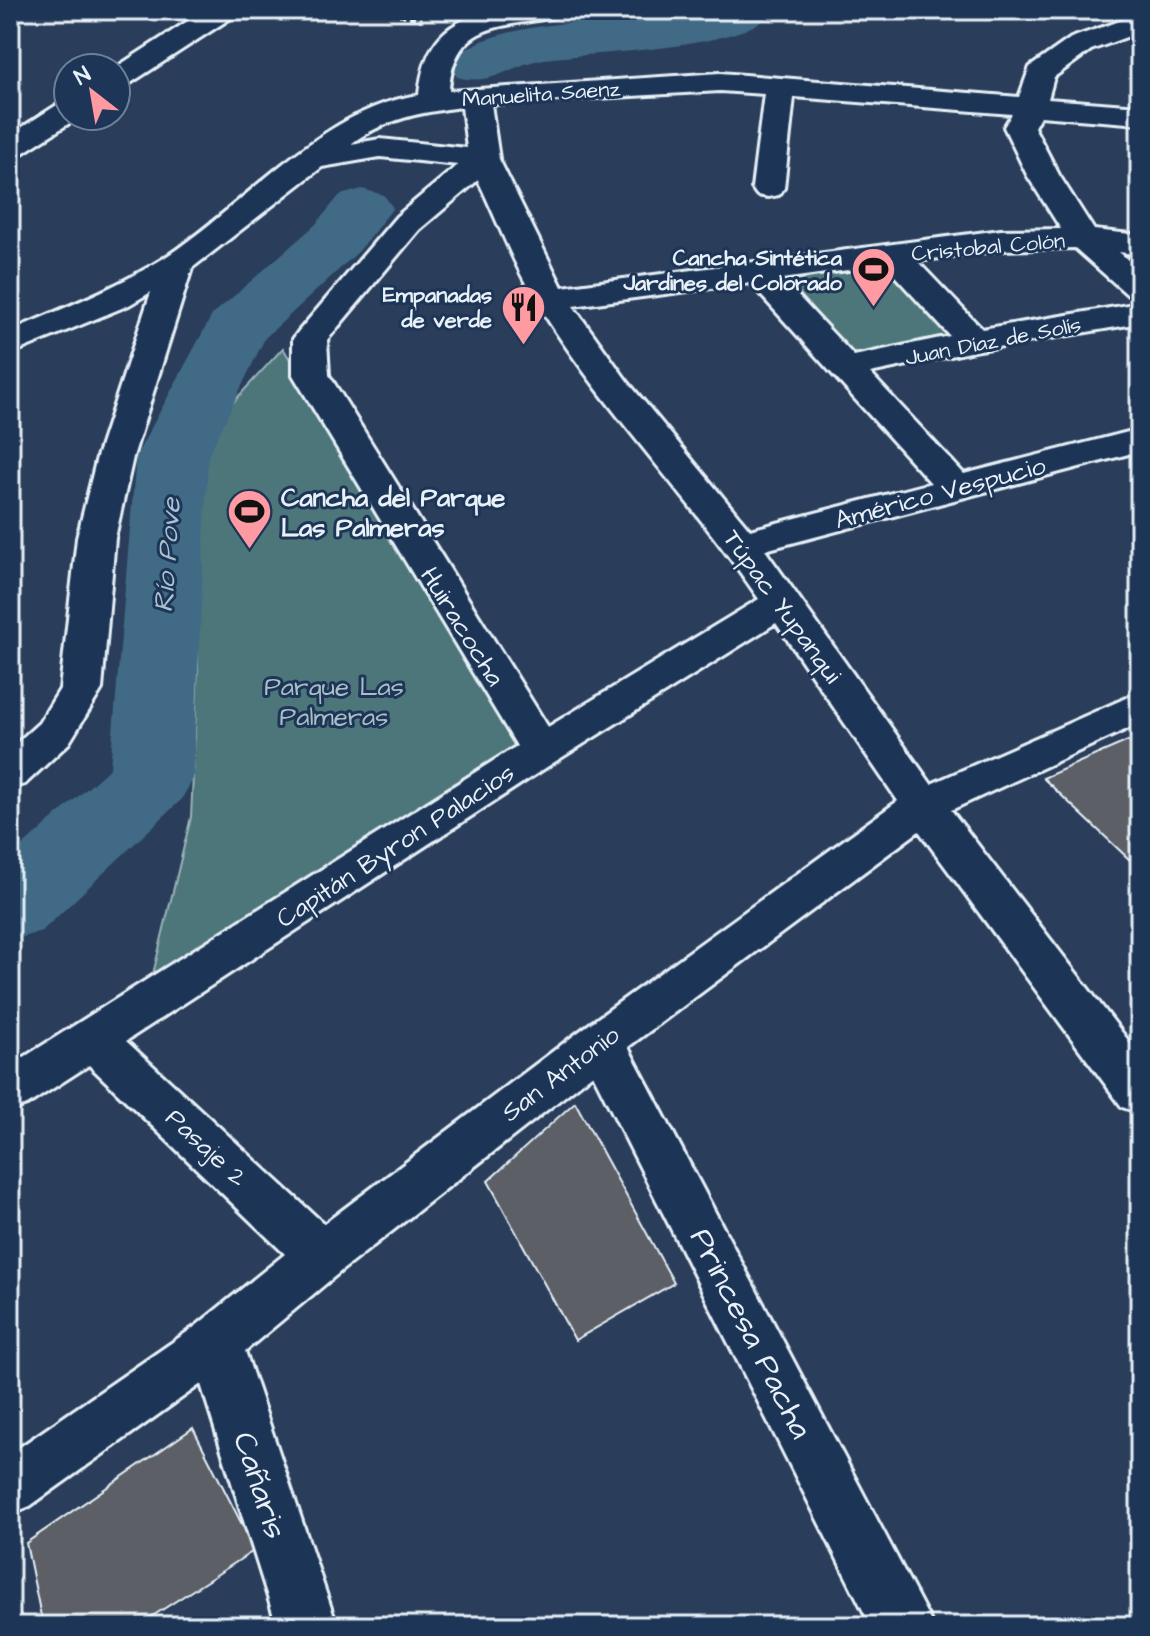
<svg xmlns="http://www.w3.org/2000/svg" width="1150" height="1636" font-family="'Architects Daughter',sans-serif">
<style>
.green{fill:#4e767a;stroke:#9bb4b9;stroke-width:2}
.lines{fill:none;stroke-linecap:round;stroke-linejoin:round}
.river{fill:#3f6a86;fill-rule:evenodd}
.building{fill:#5c5f66;stroke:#e8f1f8;stroke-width:2}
.minor-casing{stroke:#e8f1f8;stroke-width:6}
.path{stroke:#e8f1f8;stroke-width:4;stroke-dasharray:6 4;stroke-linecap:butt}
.minor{fill:#1d3557;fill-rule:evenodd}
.labels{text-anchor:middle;stroke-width:6;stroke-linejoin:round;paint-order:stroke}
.far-street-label{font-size:22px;fill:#e8f1f8;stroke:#1d3557}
.far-poi-label{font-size:22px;font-weight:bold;fill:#e8f1f8;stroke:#1d3557;text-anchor:end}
.street-label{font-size:26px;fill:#e8f1f8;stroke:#1d3557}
.poi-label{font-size:26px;font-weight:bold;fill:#e8f1f8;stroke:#1d3557;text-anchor:start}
.park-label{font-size:26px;fill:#aac0c6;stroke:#1d3557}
.water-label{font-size:28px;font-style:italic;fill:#adc2d0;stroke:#1d3557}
.near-street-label{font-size:32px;fill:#e8f1f8;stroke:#1d3557}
</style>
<rect width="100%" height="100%" fill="#2a3d5a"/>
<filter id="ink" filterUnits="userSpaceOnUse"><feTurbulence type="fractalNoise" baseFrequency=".0125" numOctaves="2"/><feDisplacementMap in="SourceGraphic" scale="16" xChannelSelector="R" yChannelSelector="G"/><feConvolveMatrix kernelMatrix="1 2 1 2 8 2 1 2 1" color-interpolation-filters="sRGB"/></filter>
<g filter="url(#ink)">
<g class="green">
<polygon points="889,261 957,337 854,359 790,282"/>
<polygon points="283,348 524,747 152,978 191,817 198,667 193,446"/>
</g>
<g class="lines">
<g class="river">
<path d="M691 10H774C747 50 594 52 545 59 510 64 495 87 457 77L449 65C483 15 633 23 691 10Z"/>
<polygon points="362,189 384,195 393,208 359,251 265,338 208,456 193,779 181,800 42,931 10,941 10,857 110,768 136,456 212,315 315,225 340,195"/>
</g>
</g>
<g class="building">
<polygon points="1128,741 1140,752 1140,857 1131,861 1043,778"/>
<polygon points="575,1102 674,1283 575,1340 488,1181"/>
<polygon points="193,1428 255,1550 137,1626 43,1626 26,1543"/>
</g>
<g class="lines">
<defs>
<g id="minor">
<polygon points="205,10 238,10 234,16 126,86 116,89 115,68"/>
<path d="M498 10H562L558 16C504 29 454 18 449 91L720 73 1019 97 1030 67 1071 38 1140 14V32L1091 50 1054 77 1048 99 1140 106V124L1040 116 1034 127 1059 175 1094 230 1140 235V255L1119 252 1140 271V298L1128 295 1075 248 1001 250 917 261 982 329 1140 303V323L974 351 870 373 964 474 1140 429V451L765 550 931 784 1140 692V723L951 810 1140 1056V1113L1122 1107 919 831 628 1047 933 1626H871L593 1074 341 1271 245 1351 337 1626H277L201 1384 30 1506 10 1514V1454L196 1326 285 1254 89 1065 27 1105 10 1111V1066L517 746 293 375V339L298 332 397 216 458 165 380 157 322 167 192 268 133 457 115 538 102 689 69 743 25 784 10 788V749L39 723 60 689 77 538 97 457 151 292 129 305 10 354V331C62 309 116 288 164 258 243 207 323 108 419 95 424 42 446 19 498 10ZM720 91 764 94 752 188 757 195 768 197 779 195 784 188 794 97 1012 114 1004 127 1027 175 1061 229 1001 230 562 287 499 159 491 104ZM462 107 467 148 380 139 351 144C383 119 422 112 462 107ZM478 180C497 219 513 264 536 301 601 407 689 496 759 599L548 727 329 375 327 340 419 230ZM885 265 950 336 854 356 782 279ZM750 283 931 483 750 530 627 381 573 306ZM776 623 898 801 584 1028 324 1224 126 1041 556 761Z"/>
<polygon points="68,102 68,116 79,117 21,154 10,157 10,135 57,105"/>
</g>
</defs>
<use href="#minor" class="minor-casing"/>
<polyline class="path" points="380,10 422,20"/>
<use href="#minor" class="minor"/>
</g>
</g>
<defs>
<symbol id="stadium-pin" viewBox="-11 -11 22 30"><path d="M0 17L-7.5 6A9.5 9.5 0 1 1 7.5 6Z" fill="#ff9aa2" stroke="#1d3557"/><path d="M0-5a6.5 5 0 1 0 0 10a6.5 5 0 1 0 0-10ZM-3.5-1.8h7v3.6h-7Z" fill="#111"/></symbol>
<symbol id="restaurant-pin" viewBox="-11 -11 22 30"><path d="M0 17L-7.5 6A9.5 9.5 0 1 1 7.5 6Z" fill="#ff9aa2" stroke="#1d3557"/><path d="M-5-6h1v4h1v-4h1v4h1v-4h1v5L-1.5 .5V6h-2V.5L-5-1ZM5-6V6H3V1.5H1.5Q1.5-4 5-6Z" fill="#111"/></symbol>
</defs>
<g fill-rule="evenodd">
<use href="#stadium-pin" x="848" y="244" width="51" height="69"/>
<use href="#restaurant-pin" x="498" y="282" width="51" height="69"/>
<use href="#stadium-pin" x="224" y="486" width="51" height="69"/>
</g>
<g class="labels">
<g class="far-street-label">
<text transform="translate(541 93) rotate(-4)" y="8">Manuelita Saenz</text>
<text transform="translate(988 246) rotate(-5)" y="8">Cristobal Colón</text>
<text transform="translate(993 340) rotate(-11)" y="8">Juan Díaz de Solís</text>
</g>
<g class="far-poi-label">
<text x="842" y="265">Cancha Sintética<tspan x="842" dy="25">Jardines del Colorado</tspan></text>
<text x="492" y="302">Empanadas<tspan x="492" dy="25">de verde</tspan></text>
</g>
<g class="street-label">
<text transform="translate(940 492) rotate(-15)" y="9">Américo Vespucio</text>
<text transform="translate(783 606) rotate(54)" y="9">Túpac Yupanqui</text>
<text transform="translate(463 626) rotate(58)" y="9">Huiracocha</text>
<text transform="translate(395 845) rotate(-33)" y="9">Capitán Byron Palacios</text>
<text transform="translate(560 1073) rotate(-37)" y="9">San Antonio</text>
<text transform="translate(207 1147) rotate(43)" y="9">Pasaje 2</text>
</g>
<g class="poi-label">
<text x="281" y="506">Cancha del Parque<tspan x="281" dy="30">Las Palmeras</tspan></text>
</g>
<g class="park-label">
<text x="334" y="695">Parque Las<tspan x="334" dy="30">Palmeras</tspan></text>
</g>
<g class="water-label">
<text transform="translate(166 555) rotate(-86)" y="10">Río Pove</text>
</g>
<g class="near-street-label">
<text transform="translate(752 1333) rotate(63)" y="11">Princesa Pacha</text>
<text transform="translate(261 1485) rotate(72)" y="11">Cañaris</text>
</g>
</g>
<rect width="1150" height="1636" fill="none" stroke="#1d3557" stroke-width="40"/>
<rect x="20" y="20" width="1110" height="1596" fill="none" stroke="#e8f1f8" stroke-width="3" filter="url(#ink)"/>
<g transform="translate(92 92) rotate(329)"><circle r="38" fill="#1d3557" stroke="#6e8097" stroke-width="2"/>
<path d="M0-6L14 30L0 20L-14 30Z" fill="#ff9aa2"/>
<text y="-12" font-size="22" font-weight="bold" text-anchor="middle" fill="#e8f1f8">N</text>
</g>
</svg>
